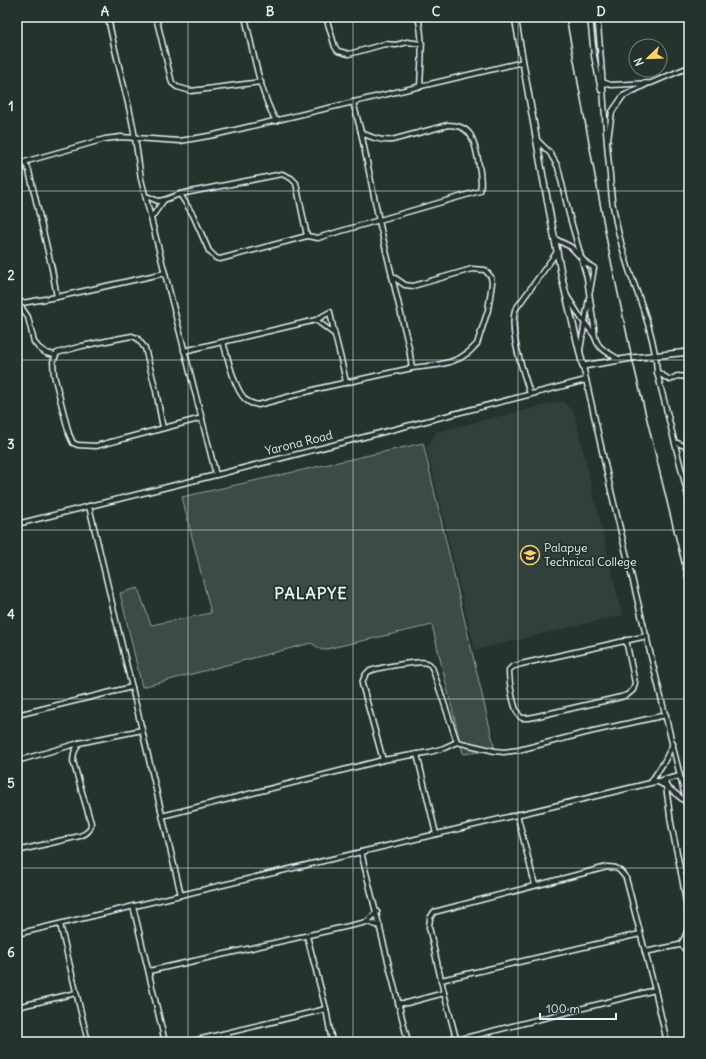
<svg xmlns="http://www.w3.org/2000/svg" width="706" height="1059" font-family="Delius,sans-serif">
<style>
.built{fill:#333f3a}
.green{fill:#3e4b47;stroke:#939ea0}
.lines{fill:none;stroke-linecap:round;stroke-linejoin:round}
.minor-casing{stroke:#e8f1f8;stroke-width:7}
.tertiary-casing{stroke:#e8f1f8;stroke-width:8}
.minor{stroke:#26332d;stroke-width:4}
.tertiary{stroke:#26332d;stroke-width:5}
.rail{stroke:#e8f1f8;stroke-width:1.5}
.grid{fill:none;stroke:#e8f1f8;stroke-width:1;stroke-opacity:0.55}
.labels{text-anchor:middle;stroke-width:4;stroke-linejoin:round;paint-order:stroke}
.street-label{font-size:12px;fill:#e8f1f8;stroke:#26332d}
.poi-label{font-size:12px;fill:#e8f1f8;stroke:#26332d;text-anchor:start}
.district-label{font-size:16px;font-weight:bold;letter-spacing:1px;fill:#e8f1f8;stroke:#26332d}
.neatline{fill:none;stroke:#e8f1f8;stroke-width:1.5}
.grid-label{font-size:13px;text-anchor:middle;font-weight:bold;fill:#e8f1f8}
</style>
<rect width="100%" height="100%" fill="#26332d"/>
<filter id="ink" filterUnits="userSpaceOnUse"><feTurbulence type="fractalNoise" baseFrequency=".025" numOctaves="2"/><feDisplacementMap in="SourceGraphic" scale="8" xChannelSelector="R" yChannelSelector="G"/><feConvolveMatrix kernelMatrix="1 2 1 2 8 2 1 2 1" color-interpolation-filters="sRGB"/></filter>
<g filter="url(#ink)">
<polygon class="built" points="562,401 574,412 622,615 475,650 427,449 436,432"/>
<polygon class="green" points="423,443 495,750 463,754 432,625 322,650 311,643 142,687 120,593 138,588 151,625 211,613 182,497"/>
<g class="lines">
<defs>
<g id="minor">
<path d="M108 17C114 49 123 81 130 112 135 134 138 157 141 179L216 475"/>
<polyline points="156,17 172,83 177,87 191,91 261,82"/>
<path d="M245 17C253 50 259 91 276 121"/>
<polyline points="326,17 335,47 338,51 349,54 385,44 396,45 407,42 422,44"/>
<path d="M418 17C424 41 421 62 420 87"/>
<polyline points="590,17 594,56 601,90"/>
<path d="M597 17C603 69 604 122 610 175 611 187 611 199 614 211 617 230 623 251 629 270 641 303 655 337 657 372L689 500"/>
<polyline points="686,17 689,22"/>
<polyline points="602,82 611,85 651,83 689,67"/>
<polyline points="353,102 361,132 379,221 409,348 412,368"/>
<path d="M536 139 550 153 558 167 569 214 587 278 594 327C594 349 605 350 620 360"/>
<polyline points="608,139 612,112 623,96 647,84"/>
<polyline points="25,162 29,171 52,269 57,297"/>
<polyline points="17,164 105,139 121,137 180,141 214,135 523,62"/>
<path d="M180 194 193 215 209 251 216 258 220 259 307 236 318 238 324 236 480 191C483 180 476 141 469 133 464 127 455 125 448 125L392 140C380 141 371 138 361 132"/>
<polyline points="146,196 158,201 164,200"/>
<polyline points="151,218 164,200 180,194 282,174 291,178 296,183 307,236"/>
<polyline points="555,239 571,247 587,264 594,268 590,291"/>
<polyline points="567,296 581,318 594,335"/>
<polyline points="17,301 22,303 57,297 165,273"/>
<polyline points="18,302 28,317 34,342 39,348 46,353 55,355"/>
<path d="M316 320 330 312C334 336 342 359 346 383"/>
<path d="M223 342C228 357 235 395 249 402 252 404 256 404 258 405L321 388 412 368 437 365 450 362 460 358 469 352 477 344 488 310 492 283 491 277 485 270 472 269 413 286 405 285 392 276"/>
<polyline points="580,350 589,298"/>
<polyline points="184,351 316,320 333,333"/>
<polyline points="583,366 611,491 689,813"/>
<polyline points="657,372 670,380 677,376 689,377"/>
<path d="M530 394C523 370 509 334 515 310L557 252"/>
<polyline points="163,428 156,391 145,348 137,338 132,336 121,338 82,346 57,353 53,362 54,375 69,434 73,443 78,445 96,446 202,418"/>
<polyline points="675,442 689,448"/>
<polyline points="89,506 181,895"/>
<polyline points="17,524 216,475 586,380"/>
<path d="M626 640 635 683 633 690 627 695 621 697 529 718C527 718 524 718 522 718 513 713 509 679 509 670L512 667 521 664 647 636"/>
<polyline points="17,715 132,687"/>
<polyline points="417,754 436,834"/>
<path d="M383 760 362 684C363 680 364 675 368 672 374 668 421 660 427 663 431 664 433 669 434 673L457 742"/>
<polyline points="17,761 79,743 142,730"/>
<polyline points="665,779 671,823 682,878 689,920"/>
<polyline points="656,781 666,786 686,802"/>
<polyline points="651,782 664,762 673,744"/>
<polyline points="517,814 535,885"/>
<polyline points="162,816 383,760 430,752 444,748 457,742 495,751 504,752 519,750 589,732 666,715"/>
<path d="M17 851 80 836C86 834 91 830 91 823L73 761 74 753 79 743"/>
<polyline points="361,852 408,1042"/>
<polyline points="133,906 165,1042"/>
<polyline points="367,922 377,912"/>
<polyline points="60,924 88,1042"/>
<polyline points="689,926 685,937 681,944 689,955"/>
<polyline points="17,934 680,776"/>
<polyline points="307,936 326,1009 332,1042"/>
<polyline points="645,952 689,943"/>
<polyline points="149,971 367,922 380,926"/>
<polyline points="441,980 640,934"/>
<polyline points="398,1003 407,1003 444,993"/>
<polyline points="17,1007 76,993"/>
<polyline points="457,1040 655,990"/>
<polyline points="189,1042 326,1009"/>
<path d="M457 1042 444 993 429 927 430 918 434 912 607 867C618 867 619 869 626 878L655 990 667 1042"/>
</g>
<polyline id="tertiary" points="515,17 543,177 562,278 583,366 632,358 689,352"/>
</defs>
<use href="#minor" class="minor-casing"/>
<use href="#tertiary" class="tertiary-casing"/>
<use href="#minor" class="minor"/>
<use href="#tertiary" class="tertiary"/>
<polyline class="rail" points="566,17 608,247 632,358 689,592"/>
</g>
</g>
<path class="grid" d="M188 17V1042M353 17V1042M518 17V1042M17 191H689M17 360H689M17 530H689M17 699H689M17 868H689"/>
<defs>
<symbol id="university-ring" viewBox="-11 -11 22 22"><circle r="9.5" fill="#26332d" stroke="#ffd166" stroke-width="1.5"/><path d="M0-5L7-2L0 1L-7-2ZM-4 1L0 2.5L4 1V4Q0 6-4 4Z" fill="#ffd166"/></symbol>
</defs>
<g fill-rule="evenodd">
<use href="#university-ring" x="519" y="544" width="22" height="22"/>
</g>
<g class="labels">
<g class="street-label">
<text transform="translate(299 443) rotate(-14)" y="4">Yarona Road</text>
</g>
<g class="poi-label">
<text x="544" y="552">Palapye<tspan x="544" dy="14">Technical College</tspan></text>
</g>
<g class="district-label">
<text x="311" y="599">PALAPYE</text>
</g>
</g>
<rect width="706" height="1059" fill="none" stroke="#26332d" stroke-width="44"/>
<g transform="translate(648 58) rotate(247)"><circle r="19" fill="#26332d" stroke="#747f7e"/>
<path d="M0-3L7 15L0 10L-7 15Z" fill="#ffd166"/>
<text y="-6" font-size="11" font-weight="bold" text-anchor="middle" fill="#e8f1f8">N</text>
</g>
<path d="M540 1013v6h76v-6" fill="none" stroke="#e8f1f8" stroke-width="2"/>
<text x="546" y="1013" font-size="12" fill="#e8f1f8" stroke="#26332d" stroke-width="3" paint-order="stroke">100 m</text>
<rect x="22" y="22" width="662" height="1015" class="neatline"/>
<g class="grid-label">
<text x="105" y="16">A</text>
<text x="270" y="16">B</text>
<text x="436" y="16">C</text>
<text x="601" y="16">D</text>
<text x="11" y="111">1</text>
<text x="11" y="280">2</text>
<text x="11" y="449">3</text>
<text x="11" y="619">4</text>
<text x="11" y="788">5</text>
<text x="11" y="957">6</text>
</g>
</svg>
